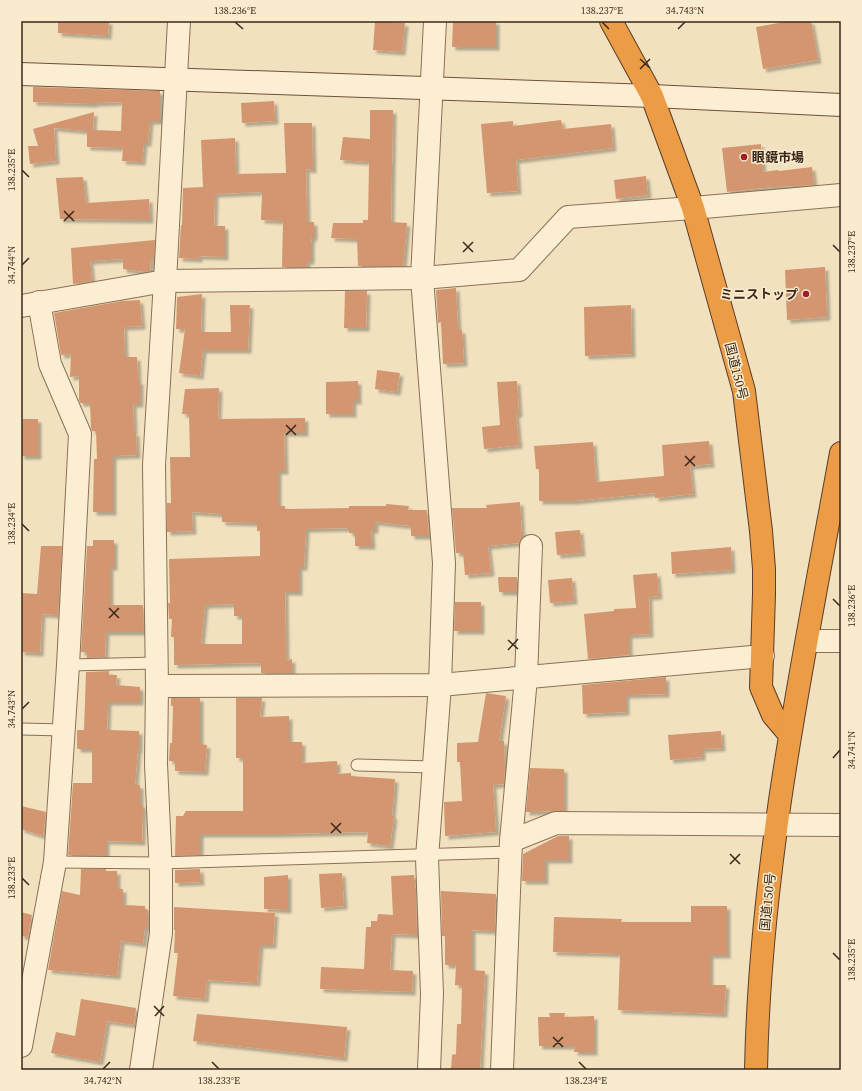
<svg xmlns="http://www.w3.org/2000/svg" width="862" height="1091" font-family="'Source Serif 4','Noto Sans JP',serif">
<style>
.building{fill:#d4966f;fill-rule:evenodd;filter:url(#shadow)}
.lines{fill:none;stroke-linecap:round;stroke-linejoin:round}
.lane-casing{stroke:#8c7055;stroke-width:13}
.street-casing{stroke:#8c7055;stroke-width:24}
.secondary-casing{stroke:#6e5138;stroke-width:24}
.highway-casing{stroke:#593e2a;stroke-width:24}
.lane{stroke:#fceed2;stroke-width:11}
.street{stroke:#fceed2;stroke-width:22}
.secondary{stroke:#fceed2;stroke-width:22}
.highway{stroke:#eb9c45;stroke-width:22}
.ticks{fill:none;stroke:#3a291b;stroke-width:1.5}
.poi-dot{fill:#a11e24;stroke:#f9ebce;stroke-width:1.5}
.labels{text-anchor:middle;stroke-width:3;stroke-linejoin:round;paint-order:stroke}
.poi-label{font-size:13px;font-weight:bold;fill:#3a291b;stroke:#f9ebce;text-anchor:start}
.street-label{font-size:13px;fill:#3a291b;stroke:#f9ebce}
.neatline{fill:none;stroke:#3a291b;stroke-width:1.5}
.ticks-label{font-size:10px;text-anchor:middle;fill:#3a291b}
</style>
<defs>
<filter id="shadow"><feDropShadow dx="3.5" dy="3.5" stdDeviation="1" flood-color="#0004"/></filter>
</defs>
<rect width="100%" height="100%" fill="#f2e1be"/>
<g class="building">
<polygon points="58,21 109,21 108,36 58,33"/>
<polygon points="375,21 405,23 402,52 373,50"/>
<polygon points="453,21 496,21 496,47 452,47"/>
<polygon points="790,21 811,21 818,60 763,69 756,27"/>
<polygon points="33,87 160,91 160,121 150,121 148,143 144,143 142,162 122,161 123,148 87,147 87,131 54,128 56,161 30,164 28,146 38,146 33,129 94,112 93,130 121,131 122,102 94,103 94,104 33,102"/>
<polygon points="274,101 275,121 242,123 241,103"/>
<polygon points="370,110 393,110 391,222 407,223 403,266 358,266 357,239 331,238 333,223 363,223 363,220 368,220 369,162 340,160 343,137 370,139"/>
<polygon points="561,120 563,129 611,124 613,148 516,160 518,191 487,193 481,124 513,121 513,126"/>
<polygon points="284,123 312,123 313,170 306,169 307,222 314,222 314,237 312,237 311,242 311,261 307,261 307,267 282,267 283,221 261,220 262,192 215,194 214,226 225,226 225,257 199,256 199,259 179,258 181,225 182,225 183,188 203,187 201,140 235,138 236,174 286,173"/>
<polygon points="761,144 763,172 778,170 779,171 812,167 814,185 772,187 727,192 722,148"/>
<polygon points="646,176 648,195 616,199 614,180"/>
<polygon points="83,177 86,203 149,199 150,220 60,219 56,178"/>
<polygon points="155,240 154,258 151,258 150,271 146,272 123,269 123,259 90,261 92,281 73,284 71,248"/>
<polygon points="825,267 827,317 787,320 785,270"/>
<polygon points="456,288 458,330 462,330 464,363 443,364 441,322 438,323 436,290"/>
<polygon points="345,291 367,291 366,328 344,328"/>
<polygon points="202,294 201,332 231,332 230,305 250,305 248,350 203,350 200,376 179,373 185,329 176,329 177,297"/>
<polygon points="140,300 142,326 124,327 125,357 137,357 138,381 140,381 140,404 133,404 134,433 136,433 137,455 113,456 113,512 93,512 94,459 97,459 96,431 92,431 91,428 90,403 80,403 79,400 79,376 70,377 71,354 61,355 54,313 122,301"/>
<polygon points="631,305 632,354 585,356 584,307"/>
<polygon points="377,370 400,373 397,392 375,389"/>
<polygon points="358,381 358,401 353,401 353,414 326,414 326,382"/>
<polygon points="517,381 519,414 516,414 519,445 484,449 482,427 500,425 497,382"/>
<path d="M219 388 218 419 305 418V433H284L285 471H278V506H285V509L349 508V506H386V504L409 506 408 510H427L429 536H411V526L375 522V530H371L372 546H355V533H349V528L306 529 304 567H299V592H285L286 660 292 659V673H261V663L174 665V637H171L172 619H169L168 603H170L169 559 260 556V531H257V523L222 522V514L192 512 193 531 167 532V503H171L170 457H190L189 414H182L185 389ZM234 604V616H242V644H201L205 605Z"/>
<rect x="21" y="419" width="17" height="37"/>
<polygon points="709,441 711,464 690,466 693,494 655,498 655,493 574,501 539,501 539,469 536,469 534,446 593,442 596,482 664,476 662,445"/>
<polygon points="520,502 522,537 519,543 488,546 491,573 465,575 463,553 456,553 452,508 487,508 486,505"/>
<polygon points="580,530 582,553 557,555 555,532"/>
<polygon points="93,540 114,540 114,567 110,567 110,605 143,605 144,632 106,632 105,657 87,658 87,652 81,652 87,546 93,546"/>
<polygon points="41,546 62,546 58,615 42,614 40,653 21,652 21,593 37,594"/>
<polygon points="731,547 732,570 672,574 671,552"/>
<polygon points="657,573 659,596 649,597 650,634 629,635 629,655 588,659 584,614 614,611 614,609 636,608 633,575"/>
<polygon points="498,577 517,577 517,592 499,592"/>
<polygon points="572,578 574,601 550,603 548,580"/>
<polygon points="455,602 481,602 481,631 454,631"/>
<polygon points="109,671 109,675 117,675 116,685 140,687 140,702 108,702 107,730 139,731 139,749 138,749 135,785 140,785 140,804 143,805 142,842 106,841 106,855 68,855 73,783 92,783 92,749 77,749 77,730 84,730 86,672"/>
<polygon points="666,677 666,694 626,695 626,712 583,714 582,685"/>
<polygon points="486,693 506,696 499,741 504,741 505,768 504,784 493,785 496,832 445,836 444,802 462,801 460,762 457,762 457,743 478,742"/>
<polygon points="171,698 200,698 200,744 207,745 205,772 175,771 175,761 169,761 170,743 172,743 173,706 171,706"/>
<polygon points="236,698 262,698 260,717 289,716 289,742 302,742 302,763 337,761 337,774 351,773 351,776 395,779 392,816 394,816 390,846 367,843 368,832 273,834 200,834 200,855 175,856 176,816 183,816 186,811 243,811 243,758 236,758"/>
<polygon points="721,731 722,748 702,749 702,757 670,760 668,735"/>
<polygon points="530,768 564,769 564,811 526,812"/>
<polygon points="21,806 46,812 43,836 21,829"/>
<polygon points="558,836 569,836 569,860 545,860 545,881 522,881 523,854"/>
<polygon points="81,869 106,869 106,871 117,871 117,889 123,889 123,905 145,906 145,909 148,910 148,928 145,928 143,944 121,941 117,976 48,970 62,891 80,895"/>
<polygon points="200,869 201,882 175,883 175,870"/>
<polygon points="342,873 344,906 321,908 319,874"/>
<polygon points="288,875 288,910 264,909 264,877"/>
<polygon points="414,875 416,890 417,935 392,934 390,970 413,971 412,992 320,989 321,967 364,969 366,927 371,927 371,921 377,921 378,914 393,915 391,876"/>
<polygon points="441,891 496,894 495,931 472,930 472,970 485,971 480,1070 451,1070 452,1055 456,1054 457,1024 461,1024 462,986 455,985 456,965 445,965 445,936 442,936"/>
<polygon points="691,906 727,906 727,955 710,955 710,985 726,985 724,1014 618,1010 620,954 553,952 554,917 622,919 621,922 691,922"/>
<polygon points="174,907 275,913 273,945 260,945 257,983 207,980 205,999 173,996 178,953 174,953 175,930 174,930"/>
<polygon points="21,912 32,915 28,937 21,936"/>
<polygon points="81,999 136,1008 134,1025 107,1021 100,1062 51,1053 56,1032 75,1036"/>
<polygon points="549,1013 565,1013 564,1017 594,1016 594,1052 574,1052 575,1046 539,1046 538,1017 550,1017"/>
<polygon points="197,1014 347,1027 344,1058 193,1041"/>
</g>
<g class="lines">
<defs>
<g id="lane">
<polyline points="68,665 157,663"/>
<polyline points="21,729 64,730"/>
<polyline points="357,765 433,767"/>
<polyline points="55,862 160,863 511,852"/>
</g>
<g id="street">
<polyline points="21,306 165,281 422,278 519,270 568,217 693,208 841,195"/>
<polyline points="807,641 841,641"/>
<polyline points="157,686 440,685 763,656"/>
<polyline points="511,841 556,823 841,825"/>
<polyline points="21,1046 55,862 68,665 80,434 50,364 39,302"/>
<polyline points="141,1070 161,933 161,873 156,764 157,686 154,465 165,281 179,21"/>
<polyline points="429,1070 432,994 427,858 440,685 444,563 422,278 435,21"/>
<polyline points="502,1070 511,841 526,678 531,546"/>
</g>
<polyline id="secondary" points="21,74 652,96 841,105"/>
<g id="highway">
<polyline points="611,21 652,96 693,208 744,391 761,531 764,569 764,594 761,687 773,715 790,735"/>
<path d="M756 1070C760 862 804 657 841 453"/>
</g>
</defs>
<use href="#lane" class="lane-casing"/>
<use href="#street" class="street-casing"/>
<use href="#secondary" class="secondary-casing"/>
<use href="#highway" class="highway-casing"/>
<use href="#lane" class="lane"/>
<use href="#street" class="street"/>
<use href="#secondary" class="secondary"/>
<use href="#highway" class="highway"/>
</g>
<path class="ticks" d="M235 22 243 29M602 22 609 29M678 29 685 22M640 59 650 68M640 69 650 59M22 170 29 177M64 211 74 221M64 221 74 211M463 242 473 252M833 245 840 252M463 252 473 242M22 265 29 258M286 425 296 435M286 435 296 425M685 456 695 466M685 466 695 456M22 524 29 531M833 599 840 606M109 608 119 618M109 618 119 608M508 640 518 649M508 650 518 639M22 709 29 702M833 758 840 750M331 823 341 833M331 833 341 823M730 854 740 864M730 864 740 854M22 878 29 885M833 953 840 960M154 1006 164 1016M155 1016 164 1006M553 1037 563 1047M553 1047 563 1037M212 1062 219 1069M579 1062 586 1069M103 1069 110 1062"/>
<g class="poi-dot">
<circle cx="744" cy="157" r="4"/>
<circle cx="806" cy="294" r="4"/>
</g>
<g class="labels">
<g class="poi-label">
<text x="752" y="162">眼鏡市場</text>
<text x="798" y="299" text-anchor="end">ミニストップ</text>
</g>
<g class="street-label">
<text transform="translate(737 371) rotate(76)" y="5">国道150号</text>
<text transform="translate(767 902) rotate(-84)" y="5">国道150号</text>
</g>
</g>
<rect width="862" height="1091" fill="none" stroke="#f9ebce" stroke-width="44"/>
<rect x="22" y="22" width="818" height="1047" class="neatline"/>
<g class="ticks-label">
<text x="235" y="14">138.236°E</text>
<text x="602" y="14">138.237°E</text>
<text x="685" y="14">34.743°N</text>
<text transform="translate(11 170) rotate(-90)" y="4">138.235°E</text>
<text transform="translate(851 252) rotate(-90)" y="4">138.237°E</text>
<text transform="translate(11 265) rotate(-90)" y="4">34.744°N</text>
<text transform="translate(11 524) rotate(-90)" y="4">138.234°E</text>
<text transform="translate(851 606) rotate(-90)" y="4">138.236°E</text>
<text transform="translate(11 709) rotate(-90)" y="4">34.743°N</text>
<text transform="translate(851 750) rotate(-90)" y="4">34.741°N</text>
<text transform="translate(11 878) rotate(-90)" y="4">138.233°E</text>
<text transform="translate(851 960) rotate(-90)" y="4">138.235°E</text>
<text x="103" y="1084">34.742°N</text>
<text x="219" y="1084">138.233°E</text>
<text x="586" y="1084">138.234°E</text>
</g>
</svg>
